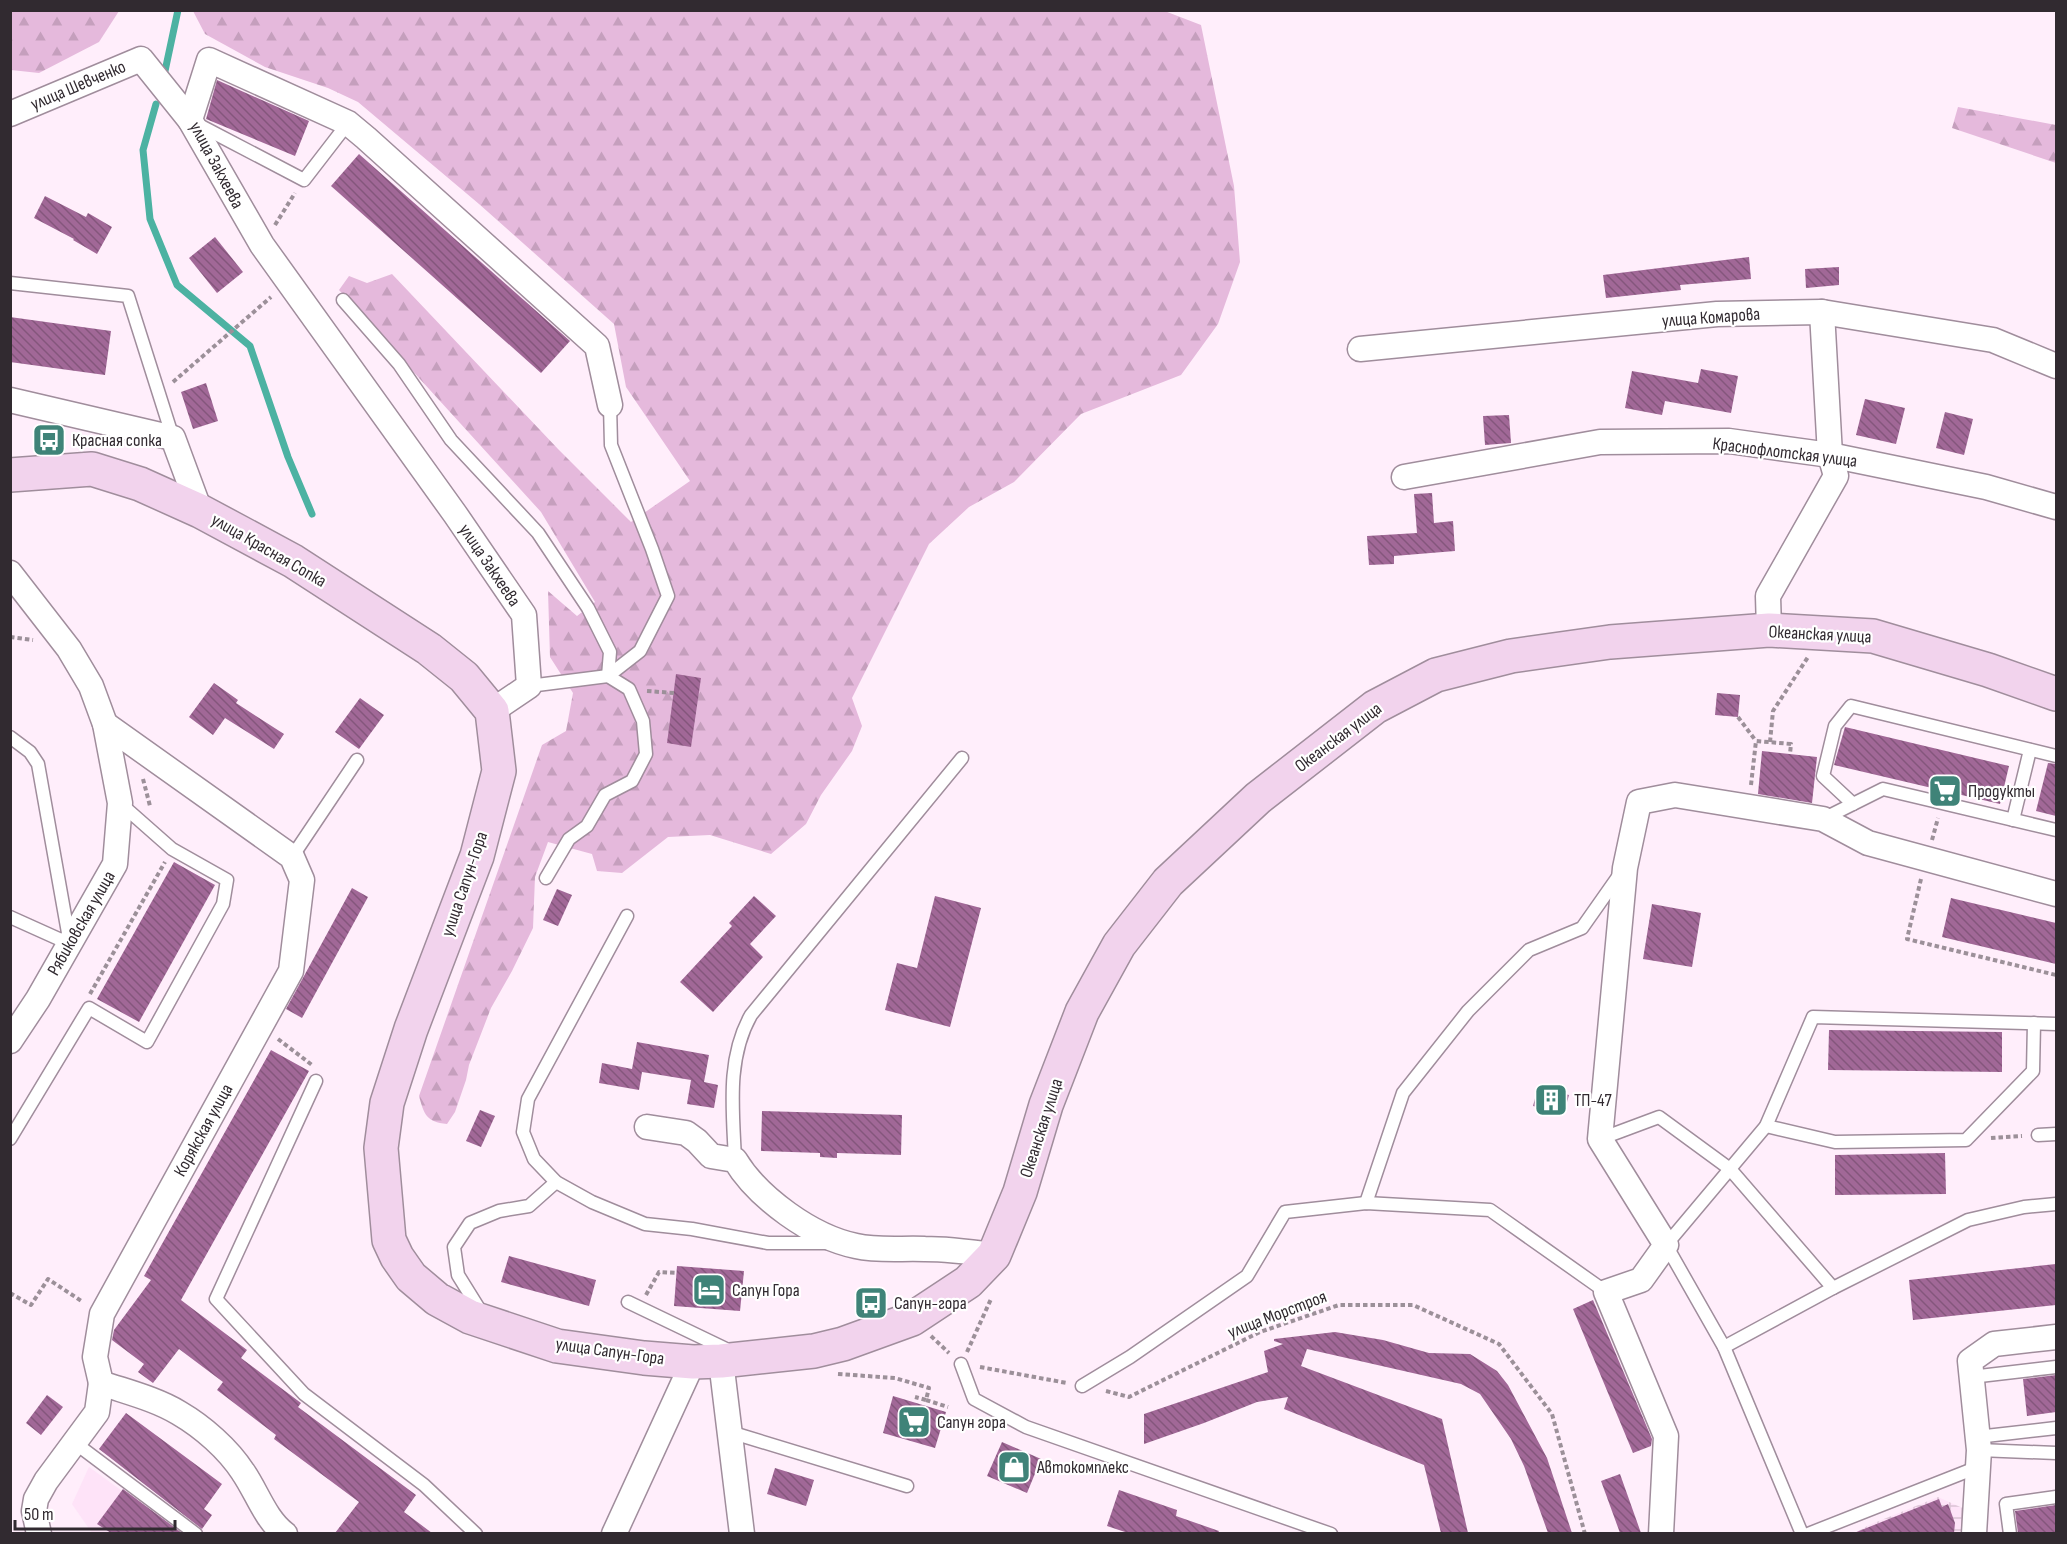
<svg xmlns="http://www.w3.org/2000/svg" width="2067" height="1544" font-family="'Sofia Sans Condensed',sans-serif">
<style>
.built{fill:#fee3f8}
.industrial{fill:url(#industrial-grid)}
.forest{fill:url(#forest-firs)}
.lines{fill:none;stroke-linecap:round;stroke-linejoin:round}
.stream{stroke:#4cb2a2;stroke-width:7}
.building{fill:url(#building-back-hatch)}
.lane-casing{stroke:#a08d9c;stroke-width:15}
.street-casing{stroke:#a08d9c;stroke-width:27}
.secondary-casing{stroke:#a08d9c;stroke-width:36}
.path{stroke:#9c9099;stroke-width:4;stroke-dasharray:4.5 3;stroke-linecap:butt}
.lane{stroke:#fff;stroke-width:12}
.street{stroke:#fff;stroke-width:24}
.secondary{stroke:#f2d3ed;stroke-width:33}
.labels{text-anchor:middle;stroke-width:4.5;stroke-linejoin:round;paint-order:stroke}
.street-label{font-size:18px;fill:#312a30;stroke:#fff}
.poi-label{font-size:18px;fill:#312a30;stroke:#fff;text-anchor:start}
</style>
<defs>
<pattern id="industrial-grid" width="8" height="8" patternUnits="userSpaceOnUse" patternTransform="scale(1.5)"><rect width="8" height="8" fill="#fee3f8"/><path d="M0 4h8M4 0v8" fill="none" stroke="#dac3d5"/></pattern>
<pattern id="forest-firs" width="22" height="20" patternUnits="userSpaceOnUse" patternTransform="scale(1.5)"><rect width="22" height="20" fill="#e5b9dc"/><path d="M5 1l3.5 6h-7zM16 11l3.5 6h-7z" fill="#c59fbd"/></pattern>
<pattern id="building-back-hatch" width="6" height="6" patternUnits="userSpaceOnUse" patternTransform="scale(1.5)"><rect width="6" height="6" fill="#a16897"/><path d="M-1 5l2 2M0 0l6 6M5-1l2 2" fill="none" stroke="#84567c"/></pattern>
</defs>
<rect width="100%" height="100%" fill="#ffeefb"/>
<polygon class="built" points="89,1467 180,1533 92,1533 72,1504"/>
<polygon class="industrial" points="1938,1497 1967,1510 1966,1533 1853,1534 1869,1525"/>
<g class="forest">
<path d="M1162 10 1201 25 1234 186 1240 262 1218 324 1181 375 1081 414 1014 482 969 507 929 544 852 698 862 726 852 751 821 795 806 824 771 854 710 835 668 837 622 873 597 871 592 854 548 842 535 877 533 928 512 971 491 1008 469 1065 466 1080 455 1112 447 1124C426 1122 424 1114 419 1096L542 745 566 731 573 693 550 657 548 591 577 616 595 602 541 512 339 290 349 276 367 283 392 274 558 449 631 522 690 481 626 387 614 324 479 204 358 102 328 88 265 67 205 34 193 11Z"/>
<polygon points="10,11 11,10 119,11 99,42 39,73 11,70"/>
<polygon points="1958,107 2056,125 2056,163 1952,128"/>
</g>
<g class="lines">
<g class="stream">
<polyline points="165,71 178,10"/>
<polyline points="156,104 143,150 150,219 177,285 250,346 288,457 312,514"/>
</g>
</g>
<g class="building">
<polygon points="217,80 309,121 295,156 206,119"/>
<polygon points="359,154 570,341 541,373 331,186"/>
<polygon points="45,196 86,217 88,213 112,227 97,254 73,240 74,239 34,218"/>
<polygon points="215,237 243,272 217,293 189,258"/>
<polygon points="1749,257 1751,279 1680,285 1681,290 1606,298 1603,275"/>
<polygon points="1839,267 1839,285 1806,288 1805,269"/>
<polygon points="10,317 111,331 105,375 10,362"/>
<polygon points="1701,369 1738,376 1731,413 1665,401 1662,415 1625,408 1632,371 1698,383"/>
<polygon points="206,383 218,421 193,429 181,392"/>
<polygon points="1865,399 1905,408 1896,444 1856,435"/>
<polygon points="1945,412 1973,419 1964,455 1936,448"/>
<polygon points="1509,415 1511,443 1485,445 1483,416"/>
<polygon points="1432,493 1434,523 1453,521 1455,551 1394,556 1394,564 1369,565 1367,536 1417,533 1414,494"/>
<polygon points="676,674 701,678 691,747 667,743"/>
<polygon points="214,683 238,700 236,703 284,734 274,749 225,718 213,735 189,717"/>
<polygon points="1717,693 1740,695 1738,717 1715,715"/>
<polygon points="360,698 384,715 359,749 335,732"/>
<polygon points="1845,727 2009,766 2000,804 1834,765"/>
<polygon points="1762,751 1817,757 1812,803 1758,794"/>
<polygon points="2048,763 2056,764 2056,816 2036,811"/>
<polygon points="174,862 215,885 139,1022 97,999"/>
<polygon points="352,888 368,897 302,1018 286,1009"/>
<polygon points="557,889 572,895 558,926 543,920"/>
<polygon points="754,896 776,916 750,944 763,957 713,1012 680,982 732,926 729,923"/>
<polygon points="935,896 981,908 950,1027 885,1010 897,963 917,968"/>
<polygon points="1951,898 2056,923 2056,964 1942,937"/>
<polygon points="1652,904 1701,913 1692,967 1643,959"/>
<polygon points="1829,1030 2002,1032 2002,1072 1828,1070"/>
<polygon points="637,1042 709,1055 704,1082 718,1085 714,1108 687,1104 691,1080 642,1072 639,1090 599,1083 602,1063 632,1069"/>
<polygon points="271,1050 309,1071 181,1300 247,1350 241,1358 301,1403 298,1407 416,1495 404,1512 432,1533 335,1533 359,1502 274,1439 276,1435 217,1390 223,1382 179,1349 153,1383 138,1372 144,1364 112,1340 114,1330 151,1280 144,1276"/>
<polygon points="1538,1087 1569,1095 1564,1113 1533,1106"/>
<polygon points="480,1110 495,1116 481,1147 466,1141"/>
<polygon points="762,1111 902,1115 901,1155 837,1153 837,1158 820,1157 820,1153 761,1151"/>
<polygon points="1945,1153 1946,1194 1835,1195 1835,1155"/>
<polygon points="509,1256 596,1280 589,1306 501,1282"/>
<polygon points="2056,1264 2056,1305 1913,1320 1909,1280"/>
<polygon points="677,1266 744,1271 740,1311 674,1306"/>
<polygon points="1593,1300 1652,1439 1651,1446 1633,1453 1573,1309"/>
<polygon points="1335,1332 1383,1340 1429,1353 1470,1354 1497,1371 1508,1385 1547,1458 1572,1533 1548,1533 1524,1466 1511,1439 1480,1394 1461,1384 1307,1349 1301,1366 1442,1419 1468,1533 1441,1533 1424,1465 1284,1409 1288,1397 1257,1402 1204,1423 1144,1444 1144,1414 1268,1372 1264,1351 1283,1344 1274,1341 1274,1339"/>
<polygon points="2056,1375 2056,1412 2027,1416 2023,1379"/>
<polygon points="47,1395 63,1407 41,1435 26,1423"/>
<polygon points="893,1396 946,1412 935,1448 883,1433"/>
<polygon points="126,1413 222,1484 204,1509 212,1515 202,1529 99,1449"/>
<polygon points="1002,1442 1041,1459 1027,1493 987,1476"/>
<polygon points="775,1468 814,1480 806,1506 767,1494"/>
<polygon points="1620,1474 1641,1533 1620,1533 1601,1481"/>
<polygon points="123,1489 182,1533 111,1533 97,1524"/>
<polygon points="1119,1490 1177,1510 1176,1516 1219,1531 1218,1533 1128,1533 1107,1526"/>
<polygon points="1939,1499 1942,1507 1948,1504 1955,1523 1954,1533 1854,1533"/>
<polygon points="2056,1505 2056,1533 2018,1533 2015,1511"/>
</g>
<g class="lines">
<defs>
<g id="lane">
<polyline points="197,124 304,180 348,123"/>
<polyline points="10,283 128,296 173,438"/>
<polyline points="343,300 399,364 451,440 538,533 588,608 610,652 608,676 629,689 643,721 646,754 632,781 605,795 587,826 569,839 546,878"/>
<polyline points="529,686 608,676 640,651 668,596 652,549 611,445 610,405"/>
<polyline points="10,737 30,752 38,764 70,944 10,917"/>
<polyline points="1853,804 1823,776 1835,726 1851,706 2056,756"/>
<polyline points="1823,819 1883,789 2056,830"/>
<polyline points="2013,820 2030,750"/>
<polyline points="292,857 357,760"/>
<polyline points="627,916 528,1099 523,1132 534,1159 556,1182 592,1202 645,1224 692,1229 768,1243 829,1243"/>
<polyline points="316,1081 216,1299 304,1394 424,1485 476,1534"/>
<polyline points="1766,1126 1835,1142 1966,1140 2033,1071 2034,1023"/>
<polyline points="2038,1135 2056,1134"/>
<polyline points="10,1139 89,1008 147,1042 223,904 227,880 172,849 121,804"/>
<polyline points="1600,1139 1659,1117 1730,1169 1833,1288"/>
<path d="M735 1160C733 1111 726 1059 751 1015L962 758"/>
<polyline points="1366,1203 1403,1093 1468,1011 1529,950 1582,928 1620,874"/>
<polyline points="628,1302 730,1351"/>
<polyline points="481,1312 458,1275 454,1247 470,1223 499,1211 529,1206 556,1182"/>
<polyline points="1724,1347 1833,1288 1968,1220 2024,1207 2056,1204"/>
<polyline points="961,1364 974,1399 1026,1427 1331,1534"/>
<polyline points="1971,1377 2056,1367"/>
<polyline points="1082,1386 1130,1357 1247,1276 1285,1212 1366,1203 1490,1210 1606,1292"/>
<polyline points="730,1432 907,1486"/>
<polyline points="1977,1437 2056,1428"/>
<polyline points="75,1443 196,1534"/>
<polyline points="1979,1450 2056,1453"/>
<polyline points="1802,1534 1724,1347 1666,1245 1766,1126 1813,1017 2056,1024"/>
<polyline points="1808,1534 1978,1467"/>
<polyline points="2010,1534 2006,1504 2056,1497"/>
</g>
<g id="street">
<polyline points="10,114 141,59 190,120"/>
<polyline points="1360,349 1717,314 1822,312 1993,340 2056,366"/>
<polyline points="10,400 173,438 200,511"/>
<polyline points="1404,477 1600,442 1729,441 1830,455 1986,487 2056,507"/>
<polyline points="10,573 69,649 91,686 105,724 120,803 115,864 38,999 10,1041"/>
<polyline points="1769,630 1768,596 1836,476 1830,455 1822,312"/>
<polyline points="492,711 529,686 524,615 455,514 262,245 190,120 209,60 348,123 366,138 597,346 610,405"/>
<path d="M105 724 292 857 302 880 291 971 102 1314 95 1357 101 1383C127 1392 156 1399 179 1413 203 1427 228 1449 243 1472 257 1492 265 1519 285 1534"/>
<path d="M647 1127 686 1133 697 1141 711 1156 735 1160C758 1198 812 1237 856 1246 878 1251 902 1248 925 1249 948 1249 971 1252 994 1255"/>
<polyline points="721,1361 742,1534"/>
<polyline points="39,1534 34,1511 36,1499 46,1481 97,1412 101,1383"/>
<polyline points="614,1534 693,1362"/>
<polyline points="1661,1534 1666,1436 1606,1292 1641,1280 1666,1245 1600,1139 1625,868 1639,802 1675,795 1823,819 1868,843 2056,894"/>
<polyline points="1974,1534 1979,1450 1970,1361 1994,1344 2056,1337"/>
</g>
<polyline id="secondary" points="10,475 92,469 140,484 200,511 293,561 429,649 464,677 492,711 499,771 477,856 411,1029 387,1103 381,1148 389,1240 397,1257 411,1277 437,1299 470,1317 557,1346 644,1358 693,1362 721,1361 814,1351 843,1344 912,1319 968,1282 994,1255 1020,1192 1046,1105 1082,1012 1119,945 1168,882 1258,798 1375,707 1436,675 1511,656 1610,642 1769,630 1873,636 1988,670 2056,694"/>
</defs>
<use href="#lane" class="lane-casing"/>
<use href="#street" class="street-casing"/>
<use href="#secondary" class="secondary-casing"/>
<g class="path">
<polyline points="275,225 295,193"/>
<polyline points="173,382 271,297"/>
<polyline points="10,637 33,640"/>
<polyline points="647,691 674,693"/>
<polyline points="1738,717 1756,741"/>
<polyline points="1770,742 1773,711 1808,657"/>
<polyline points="143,779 150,806"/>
<polyline points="1751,785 1756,741 1791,744 1790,754"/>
<polyline points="1932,840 1938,818"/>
<polyline points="1921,879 1907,939 2056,975"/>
<polyline points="90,994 165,862"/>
<polyline points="278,1039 312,1065"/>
<polyline points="1991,1138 2022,1136"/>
<polyline points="10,1293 31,1305 48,1279 83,1302"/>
<polyline points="646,1295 659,1272 677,1273"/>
<polyline points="931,1336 949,1353"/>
<polyline points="967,1352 991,1299"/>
<polyline points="980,1367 1067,1383"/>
<polyline points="838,1374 895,1378 929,1388 926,1400 915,1397"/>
<polyline points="1106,1391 1129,1397 1260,1332 1339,1305 1413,1305 1499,1344 1552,1414 1585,1534"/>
<polyline points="926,1400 948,1407"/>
</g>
<use href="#lane" class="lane"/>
<use href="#street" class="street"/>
<use href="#secondary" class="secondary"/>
</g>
<defs>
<symbol id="bus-square" viewBox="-11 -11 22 22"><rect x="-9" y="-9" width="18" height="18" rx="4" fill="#3f8378" stroke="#fff"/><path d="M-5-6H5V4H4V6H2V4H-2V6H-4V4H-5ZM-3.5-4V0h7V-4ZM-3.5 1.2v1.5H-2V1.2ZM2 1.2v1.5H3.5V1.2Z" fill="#fff"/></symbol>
<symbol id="supermarket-square" viewBox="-11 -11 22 22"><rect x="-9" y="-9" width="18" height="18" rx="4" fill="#3f8378" stroke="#fff"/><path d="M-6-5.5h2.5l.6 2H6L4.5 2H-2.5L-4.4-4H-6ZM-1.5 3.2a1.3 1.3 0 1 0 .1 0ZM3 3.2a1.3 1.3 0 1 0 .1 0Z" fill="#fff"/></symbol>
<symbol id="building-square" viewBox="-11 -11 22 22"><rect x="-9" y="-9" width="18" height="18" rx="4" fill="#3f8378" stroke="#fff"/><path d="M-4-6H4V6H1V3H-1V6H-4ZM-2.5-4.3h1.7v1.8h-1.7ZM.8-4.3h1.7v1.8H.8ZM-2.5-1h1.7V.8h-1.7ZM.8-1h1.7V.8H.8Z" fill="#fff"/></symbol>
<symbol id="hotel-square" viewBox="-11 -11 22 22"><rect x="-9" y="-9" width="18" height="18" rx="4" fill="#3f8378" stroke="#fff"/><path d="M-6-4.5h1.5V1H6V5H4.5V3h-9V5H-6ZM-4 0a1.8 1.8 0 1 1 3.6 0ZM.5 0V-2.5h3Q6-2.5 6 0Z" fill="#fff"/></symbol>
<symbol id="shop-square" viewBox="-11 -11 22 22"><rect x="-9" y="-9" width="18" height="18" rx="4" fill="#3f8378" stroke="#fff"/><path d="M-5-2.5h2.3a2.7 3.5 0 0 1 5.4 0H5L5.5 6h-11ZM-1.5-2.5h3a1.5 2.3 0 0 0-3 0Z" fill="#fff"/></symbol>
</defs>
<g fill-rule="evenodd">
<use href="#bus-square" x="30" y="421" width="38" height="38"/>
<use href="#supermarket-square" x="1926" y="772" width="38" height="38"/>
<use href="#building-square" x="1532" y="1081" width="38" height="38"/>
<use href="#hotel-square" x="690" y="1271" width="38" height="38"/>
<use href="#bus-square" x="852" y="1284" width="38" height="38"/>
<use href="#supermarket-square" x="895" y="1403" width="38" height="38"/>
<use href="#shop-square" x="995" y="1448" width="38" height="38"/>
</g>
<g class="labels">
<g class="street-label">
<text transform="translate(78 85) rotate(-23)" y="6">улица Шевченко</text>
<text transform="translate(217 165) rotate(62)" y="6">улица Закхеева</text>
<text transform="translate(1711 317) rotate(-4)" y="6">улица Комарова</text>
<text transform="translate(1785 452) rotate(7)" y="6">Краснофлотская улица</text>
<text transform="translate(269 550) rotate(30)" y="6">улица Красная Сопка</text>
<text transform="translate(490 565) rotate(56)" y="6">улица Закхеева</text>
<text transform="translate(1820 634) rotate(3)" y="6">Океанская улица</text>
<text transform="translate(1338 737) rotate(-37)" y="6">Океанская улица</text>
<text transform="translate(464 884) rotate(-71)" y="6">улица Сапун-Гора</text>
<text transform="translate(81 923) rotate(-60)" y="6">Рябиковская улица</text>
<text transform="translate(1041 1128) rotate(-72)" y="6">Океанская улица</text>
<text transform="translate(203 1130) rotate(-61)" y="6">Корякская улица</text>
<text transform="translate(1277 1314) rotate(-21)" y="6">улица Морстроя</text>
<text transform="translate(610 1351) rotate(8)" y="6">улица Сапун-Гора</text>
</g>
<g class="poi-label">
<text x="72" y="446">Красная сопка</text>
<text x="1968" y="797">Продукты</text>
<text x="1574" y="1106">ТП-47</text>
<text x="732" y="1296">Сапун Гора</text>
<text x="894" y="1309">Сапун-гора</text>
<text x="937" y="1428">Сапун гора</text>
<text x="1037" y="1473">Автокомплекс</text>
</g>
</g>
<rect width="2067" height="1544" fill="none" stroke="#312a30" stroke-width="24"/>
<path d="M15 1520v9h160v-9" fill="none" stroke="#312a30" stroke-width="3"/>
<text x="24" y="1520" font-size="18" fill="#312a30" stroke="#ffffff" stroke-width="4.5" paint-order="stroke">50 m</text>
</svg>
